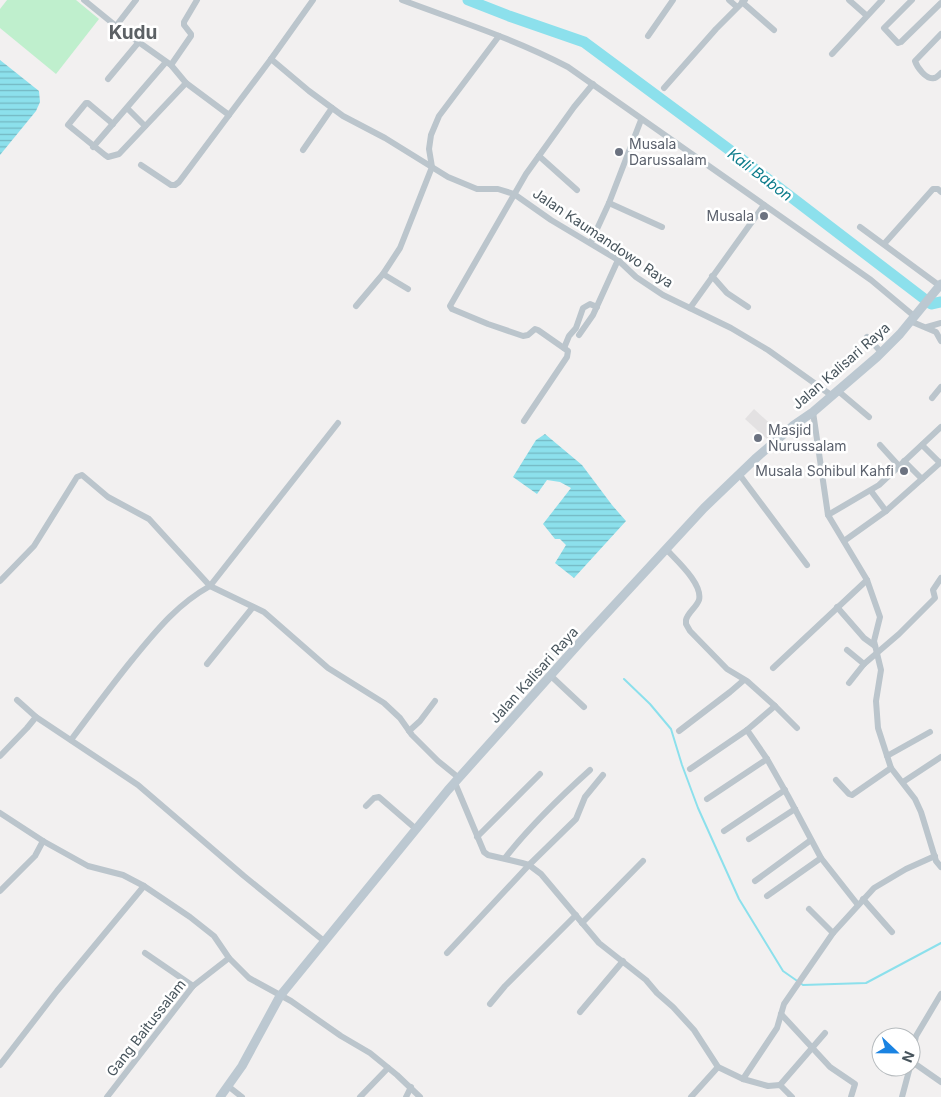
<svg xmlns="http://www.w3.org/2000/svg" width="941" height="1097" font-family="Inter,sans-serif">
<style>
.education{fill:#e3e1e2}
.pitch{fill:#bfefcd}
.water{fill:url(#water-rules)}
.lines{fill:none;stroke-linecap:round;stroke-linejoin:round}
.stream{stroke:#8ce0ec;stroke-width:2}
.river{stroke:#8ce0ec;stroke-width:11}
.street{stroke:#bbc5cc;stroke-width:6}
.secondary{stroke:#bcc8d1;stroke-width:9}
.worship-dot{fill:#6b7280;stroke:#fff;stroke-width:2}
.labels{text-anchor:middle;stroke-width:5;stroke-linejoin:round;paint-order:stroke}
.worship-label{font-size:14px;fill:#5b616d;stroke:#fff;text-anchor:start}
.street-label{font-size:14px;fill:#48555d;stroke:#fff}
.water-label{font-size:15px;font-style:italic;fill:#0e7d8c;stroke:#fff}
.district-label{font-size:19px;font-weight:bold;fill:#5c6165;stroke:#fff}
</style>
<defs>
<pattern id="water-rules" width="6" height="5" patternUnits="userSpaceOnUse" patternTransform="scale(1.25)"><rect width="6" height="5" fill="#8ce0ec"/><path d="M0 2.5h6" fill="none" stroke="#74b8c2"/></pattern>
</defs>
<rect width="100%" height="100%" fill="#f2f0f0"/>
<polygon class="education" points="754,409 777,430 768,440 745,419"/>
<polygon class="pitch" points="7,0 76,0 99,19 56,74 0,28 0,9"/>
<g class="water">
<polygon points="0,60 39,91 40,102 36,111 0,155"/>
<polygon points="545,434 582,465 612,505 626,521 574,578 555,563 566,545 560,539 555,539 543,524 571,488 560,482 547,480 537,494 513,477 536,440"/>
</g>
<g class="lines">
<polyline class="stream" points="624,679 650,704 671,729 682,765 698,808 739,899 783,971 803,985 866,983 941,943"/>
<polyline class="river" points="468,0 509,16 584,42 727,148 931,304 941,302"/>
<g class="street">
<polyline points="84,0 116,26 171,65 186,83 229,115 271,59 309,91 343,116 385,138 448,177 477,189 498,189 514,194 551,220 618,260 636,277 663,295 731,328 768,350 831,395"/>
<path d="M402 0C458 21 515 39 568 67L871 280 914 316"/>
<polyline points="729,0 737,7"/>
<polyline points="849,0 866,15"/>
<polyline points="912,0 884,28 898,43 901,42 941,3"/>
<polyline points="742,2 774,30"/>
<polyline points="116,26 136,0"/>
<path d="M941 34 915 61C917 67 926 80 934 78 936 78 940 74 941 73"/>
<polyline points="648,36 673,0"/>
<polyline points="832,54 882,0"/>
<polyline points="271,59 313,0"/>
<polyline points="171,65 191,36 191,34 184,25 184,22 197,0"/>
<polyline points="108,79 138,43"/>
<polyline points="664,88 716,29 745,0"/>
<polyline points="127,108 145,126"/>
<polyline points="113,124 88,103 86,103 68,125 105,155 108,157 119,154 186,83"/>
<polyline points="93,147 166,62"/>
<polyline points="303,150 332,108"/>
<polyline points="539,156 577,190"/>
<polyline points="141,165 171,185 175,185 179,182 229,115"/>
<polyline points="609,203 662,227"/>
<polyline points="860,227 940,286"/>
<polyline points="591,242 609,203 641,120"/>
<polyline points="884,244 933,189 938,189 941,192"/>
<polyline points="383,274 408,289"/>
<polyline points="712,276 727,293 748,307"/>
<polyline points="356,306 383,274 400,248 432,167 429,149 431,135 439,116 499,36"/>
<polyline points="690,308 764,205"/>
<polyline points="910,321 936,332 941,341"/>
<polyline points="927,327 941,323"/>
<polyline points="579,335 593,315 618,260"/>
<polyline points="867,337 881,352"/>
<polyline points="564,348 569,336 576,328 583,308 590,304 597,307"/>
<polyline points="837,390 869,417"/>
<polyline points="932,398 941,387"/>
<polyline points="813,412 828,515 867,580 880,617 874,641 881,670 876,701 878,728 891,768 915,799 921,812 936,861 941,867"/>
<polyline points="524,421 567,357 568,351 538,330 535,329 528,335 523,336 488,324 452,309 450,306 526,174 574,107 593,84"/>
<polyline points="880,445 899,466"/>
<polyline points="922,445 940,463"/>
<polyline points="904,461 922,479"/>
<polyline points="739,474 807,565"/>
<polyline points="871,491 886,511"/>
<polyline points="828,515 879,485 941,427"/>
<polyline points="844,541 886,511 941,462"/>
<path d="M667 550C677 561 703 584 699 600 696 608 688 612 686 620V624L690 631 727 669 747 681 775 706 797 728"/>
<polyline points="0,581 34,546 77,477 82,475 108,497 149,519 210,586 264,612 328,668 384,703 400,718 412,735 438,761 459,778"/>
<polyline points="837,607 864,638 875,646"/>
<polyline points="847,650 864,664"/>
<polyline points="207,664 253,607"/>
<polyline points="773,668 867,580"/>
<polyline points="551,676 584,707"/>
<polyline points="849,683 864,664 899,634 935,598 933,590 941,578"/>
<polyline points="17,700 36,717 138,785 244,876 324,941"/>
<polyline points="747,730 767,759 788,796 821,858 858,905"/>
<polyline points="409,731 420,721 435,701"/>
<polyline points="679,731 730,692 744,680"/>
<path d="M71 740C91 713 111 686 132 660 156 631 176 605 210 586L338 423"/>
<polyline points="0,756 27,728 36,717"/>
<polyline points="887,756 930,732"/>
<polyline points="690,769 747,730 775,706"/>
<polyline points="836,780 849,794 852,795 891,768"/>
<polyline points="903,782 941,757"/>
<polyline points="455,783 484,852 488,855 522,863 529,865 541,874 599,943 646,980 657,993 673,1007 694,1030 718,1067 743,1079 768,1086 780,1085 792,1097"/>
<polyline points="707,799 767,759"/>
<polyline points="366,806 374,798 379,797 416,829"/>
<polyline points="0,813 43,841 88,866 123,875 144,886 190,917 214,936 229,958 249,978 291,1001 341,1036 370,1053 397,1075 420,1097"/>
<polyline points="724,831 785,790"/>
<polyline points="477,837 540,774"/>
<polyline points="749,839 795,809"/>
<path d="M505 858C530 826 559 798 590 770"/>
<polyline points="755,881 811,840"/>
<polyline points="0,891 35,856 43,841"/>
<polyline points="767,896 821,858"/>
<polyline points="863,899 892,932"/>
<polyline points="809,909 833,933"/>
<polyline points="582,923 643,861"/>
<polyline points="145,953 193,986"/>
<polyline points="447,953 529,865 576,819 585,797 603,775"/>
<polyline points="490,1004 505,986 576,915"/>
<polyline points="580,1012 623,961"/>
<polyline points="781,1014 830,1067 855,1084 851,1097"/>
<polyline points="911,1061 916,1036 941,994"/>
<polyline points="911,1061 941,1082"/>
<polyline points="0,1065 57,991 144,886"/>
<polyline points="743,1079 777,1028 784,1004 833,933 874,888 906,869 935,856"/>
<polyline points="780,1085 825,1033"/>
<polyline points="228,1086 242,1097"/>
<polyline points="107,1097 193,986 229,958"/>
<polyline points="360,1097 388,1068"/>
<polyline points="406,1097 411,1087"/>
<polyline points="691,1097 718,1067"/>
<polyline points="902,1097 910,1067"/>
</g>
<polyline class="secondary" points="220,1097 242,1066 280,996 448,790 583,639 704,508 755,459 794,425 813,412 877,357 900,334 941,284"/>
</g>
<g class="worship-dot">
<circle cx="619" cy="152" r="5"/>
<circle cx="764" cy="216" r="5"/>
<circle cx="758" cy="438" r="5"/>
<circle cx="904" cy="471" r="5"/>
</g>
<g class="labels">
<g class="worship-label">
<text x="629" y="149">Musala<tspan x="629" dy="16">Darussalam</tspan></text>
<text x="754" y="221" text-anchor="end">Musala</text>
<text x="768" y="435">Masjid<tspan x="768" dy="16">Nurussalam</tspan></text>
<text x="894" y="476" text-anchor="end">Musala Sohibul Kahfi</text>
</g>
<g class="street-label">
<text transform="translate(603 238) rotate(34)" y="5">Jalan Kaumandowo Raya</text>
<text transform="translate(841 366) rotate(-41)" y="5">Jalan Kalisari Raya</text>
<text transform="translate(534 675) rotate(-48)" y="5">Jalan Kalisari Raya</text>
<text transform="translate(146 1028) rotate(-52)" y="5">Gang Baitussalam</text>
</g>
<g class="water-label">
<text transform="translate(760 175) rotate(37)" y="5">Kali Babon</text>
</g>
<g class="district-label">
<text x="133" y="39">Kudu</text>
</g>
</g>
<g transform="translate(896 1052) rotate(112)"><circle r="24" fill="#ffffff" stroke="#b6bbbe"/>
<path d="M0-4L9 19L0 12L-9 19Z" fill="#1a83e2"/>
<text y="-8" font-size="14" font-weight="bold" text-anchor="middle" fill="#48555d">N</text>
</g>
</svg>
